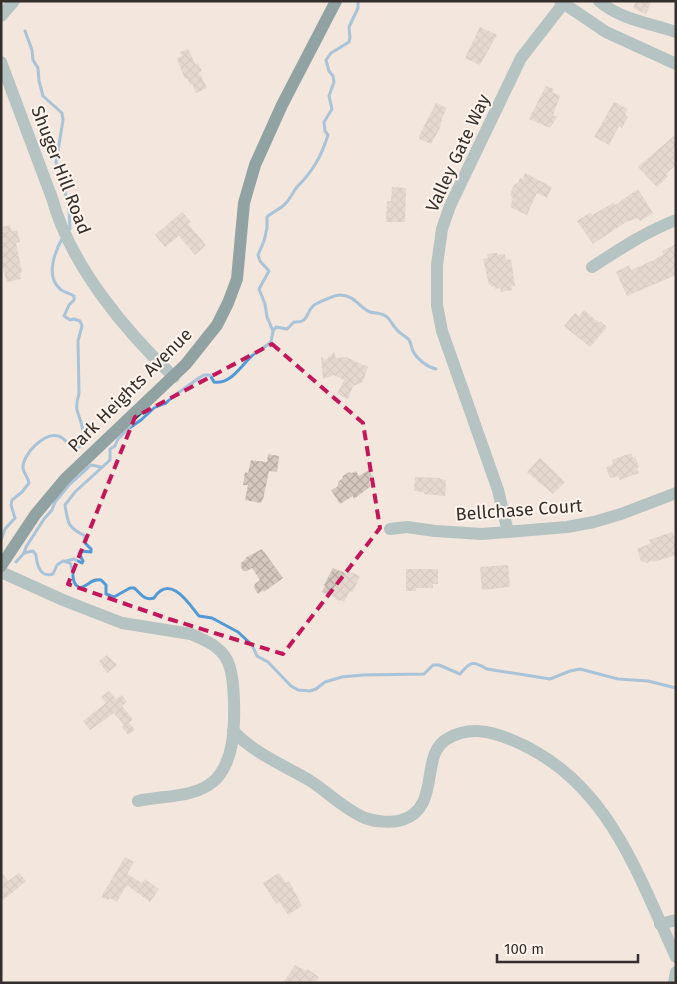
<svg xmlns="http://www.w3.org/2000/svg" width="677" height="984" font-family="'Fira Sans',sans-serif">
<style>
.lines{fill:none;stroke-linecap:round;stroke-linejoin:round}
.stream{stroke:#519ad6;stroke-width:3}
.building{fill:url(#building-cross-hatch)}
.minor{stroke:#6a99a3;stroke-width:12}
.major{stroke:#19515b;stroke-width:12}
.marked{fill:none;stroke:#c2185b;stroke-width:4;stroke-dasharray:10 6;stroke-linejoin:round}
.labels{text-anchor:middle;stroke-width:4;stroke-linejoin:round;paint-order:stroke}
.street-label{font-size:18px;fill:#342f2c;stroke:#fef4ec}
</style>
<defs>
<pattern id="building-cross-hatch" width="8" height="8" patternUnits="userSpaceOnUse" patternTransform="scale(1.25)"><rect width="8" height="8" fill="#d3c7be"/><path d="M0 0l8 8M0 8l8-8" fill="none" stroke="#b6aba3"/></pattern>
</defs>
<rect width="100%" height="100%" fill="#f2e6dd"/>
<g class="lines">
<g class="stream">
<polyline points="25,31 32,50 33,60 38,68 39,81 43,96 62,113 63,120 56,163 64,178 64,188 69,208 70,229 68,230"/>
<path d="M273 331 276 327 287 329 294 322C309 323 305 314 313 306 316 303 335 295 340 295 354 295 359 307 370 312 376 314 382 312 388 318 391 321 393 326 397 330 400 334 406 336 409 340 411 343 411 347 413 351 417 359 427 367 436 369"/>
<path d="M1 540 5 529 15 518 11 505 12 500 22 492 29 483C28 477 24 474 23 468 22 455 44 432 58 436 64 437 68 444 73 449 92 447 80 420 77 410 76 404 77 400 79 394L78 341 82 326 80 321 74 319 70 320 64 316 69 305 74 300V296C69 293 63 292 60 289 45 276 55 251 63 237"/>
<path d="M24 553 33 551 36 555C37 565 40 578 53 574L57 565 63 561 70 563C75 572 70 582 79 588 88 587 91 578 101 580L106 585V594L114 597 130 588H134C141 593 143 601 154 598 170 573 189 604 199 616L212 618 238 632 252 645 257 656 268 662 291 686 298 690 310 691 316 689 325 682 342 677 363 675 424 674 433 665H439L460 674C470 662 472 660 487 669L550 679 570 671 580 669 618 679 648 681 676 688"/>
<path d="M66 561 74 559 82 563 83 561 79 553 80 551 91 552V549L84 542 85 536C68 527 68 525 65 505L75 492 110 460V449L115 446 118 439 128 429 141 420 155 407 166 403 172 397 199 378 204 375H210L214 382C232 385 243 362 255 353 260 350 266 346 271 342L273 331 267 317 265 304 259 289 269 271 260 261 258 255 264 241 267 228V217C272 212 278 210 283 206 291 199 292 193 297 187 313 171 321 157 328 135L325 131 324 122 332 109 329 96 334 82 333 76 329 71 326 60 331 53 349 42 350 38 349 27 358 8V1"/>
<polyline points="16,562 24,553 26,547 44,519 52,510 55,502 69,485 91,465 101,467"/>
</g>
</g>
<g class="building">
<polygon points="636,1 652,1 646,14 633,8"/>
<polygon points="480,27 497,35 480,65 465,58"/>
<polygon points="188,49 196,65 198,63 202,71 199,72 207,88 196,93 192,84 190,85 187,78 185,79 177,59 182,56 180,52"/>
<polygon points="546,86 554,89 552,92 560,96 553,115 557,117 550,128 529,119"/>
<polygon points="614,102 628,109 625,115 628,117 622,128 619,126 609,145 594,137"/>
<polygon points="436,103 447,108 442,118 440,128 431,144 419,139 419,136"/>
<polygon points="676,134 676,165 666,174 668,176 657,187 638,167"/>
<polygon points="525,173 552,187 547,198 537,193 527,215 510,207 513,198 510,195 513,187 515,184 518,183 520,178 523,179"/>
<polygon points="392,187 406,188 405,222 386,222 387,201 391,201"/>
<polygon points="638,189 653,213 640,221 638,218 626,222 593,244 577,221 591,212 592,215 613,203 615,205"/>
<polygon points="182,212 191,222 188,224 206,245 195,255 179,236 165,247 155,235"/>
<polygon points="10,225 11,231 17,230 20,242 16,243 22,272 20,273 21,279 7,282 1,262 1,227"/>
<polygon points="676,244 676,275 627,296 616,272 629,265 631,270 636,268 654,260 664,254 662,251"/>
<polygon points="497,253 498,255 505,254 506,259 511,260 515,286 511,286 512,290 501,292 500,288 495,289 495,286 491,287 491,285 489,285 483,259 488,258 487,254"/>
<polygon points="584,310 599,323 600,321 607,327 590,347 564,326 575,313 579,316"/>
<polygon points="334,352 336,358 346,357 368,367 363,381 361,383 353,386 348,399 337,394 344,380 334,375 323,379 321,357 326,360"/>
<polygon points="631,453 633,458 635,457 636,459 639,467 637,468 639,473 620,480 618,476 610,478 606,468 613,464 612,460"/>
<polygon points="268,454 279,456 277,472 269,471 263,500 262,500 261,503 245,500 248,485 243,485 245,472 248,473 251,460 267,462"/>
<polygon points="540,458 565,482 553,494 527,472"/>
<polygon points="369,470 374,478 369,482 371,486 354,499 353,496 340,504 331,490 337,487 339,481 342,479 343,476 349,472 352,473 356,471 359,476"/>
<polygon points="415,477 440,478 440,479 446,480 445,496 424,494 424,492 414,491"/>
<polygon points="672,532 676,540 676,555 653,562 652,560 647,563 641,561 637,549 651,543 649,540"/>
<polygon points="262,549 283,578 264,592 263,590 258,594 254,588 255,584 260,580 252,568 247,571 243,571 241,567 241,563 246,559 245,558"/>
<polygon points="508,565 510,587 482,590 480,567"/>
<polygon points="333,568 347,574 348,571 360,576 353,592 350,591 344,602 340,600 338,601 334,597 322,592 325,586 324,585"/>
<polygon points="406,569 438,569 438,584 433,584 433,588 416,588 416,591 406,591"/>
<polygon points="107,655 117,665 107,673 99,661"/>
<polygon points="109,691 116,699 122,695 127,702 122,706 132,718 132,720 129,723 135,730 128,735 122,727 124,725 114,713 90,730 83,721 106,703 101,697"/>
<polygon points="125,857 134,862 127,874 142,883 145,879 159,889 150,902 128,886 126,886 117,902 110,898 108,900 101,897"/>
<polygon points="1,871 8,881 19,873 26,881 1,902"/>
<polygon points="279,873 286,883 289,881 302,906 288,915 279,901 276,904 263,883"/>
<polygon points="295,965 306,971 307,969 319,977 315,983 283,983"/>
</g>
<g class="lines">
<g class="minor">
<polyline points="560,1 606,32 676,64"/>
<path d="M599 1C621 20 650 23 676 32"/>
<polyline points="1,16 14,1"/>
<path d="M1 62 52 198C70 264 124 330 174 377"/>
<path d="M592 267C620 249 645 232 676 220"/>
<polyline points="390,529 407,527 435,531 482,534 567,527 594,522 621,514 676,493"/>
<polyline points="508,532 498,490 442,331 437,305 437,265 442,229 450,206 521,58 563,4"/>
<path d="M1 572 63 600 122 623 191 634C205 640 220 646 227 660 236 677 235 724 232 743 230 756 224 772 214 781 193 799 163 795 138 801"/>
<path d="M233 731C254 753 283 765 309 780 328 792 344 809 365 818 376 822 392 823 402 820 442 807 419 755 447 739 469 726 490 731 512 740 607 779 636 871 676 957"/>
<polyline points="660,924 676,920"/>
<polyline points="674,983 676,972"/>
</g>
<polyline class="major" points="1,566 35,515 65,479 186,364 217,325 228,303 237,279 244,203 255,165 282,105 336,1"/>
</g>
<path d="M0 0H677V984H0ZM272 344 363 423 380 528 283 654 169 619 68 584 135 417Z" fill="#f2e6dd" fill-opacity=".55" fill-rule="evenodd"/>
<path class="marked" d="M272 344 363 423 380 528 283 654 169 619 68 584 135 417Z"/>
<g class="labels">
<g class="street-label">
<text transform="translate(458 153) rotate(-65)" y="6">Valley Gate Way</text>
<text transform="translate(61 170) rotate(69)" y="6">Shuger Hill Road</text>
<text transform="translate(130 390) rotate(-45)" y="6">Park Heights Avenue</text>
<text transform="translate(519 510) rotate(-4)" y="6">Bellchase Court</text>
</g>
</g>
<rect width="677" height="984" fill="none" stroke="#342f2c" stroke-width="5"/>
<path d="M497 954v8h141v-8" fill="none" stroke="#342f2c" stroke-width="2.5"/>
<text x="504" y="954" font-size="15" fill="#342f2c" stroke="#fef4ec" stroke-width="4" paint-order="stroke">100 m</text>
</svg>
